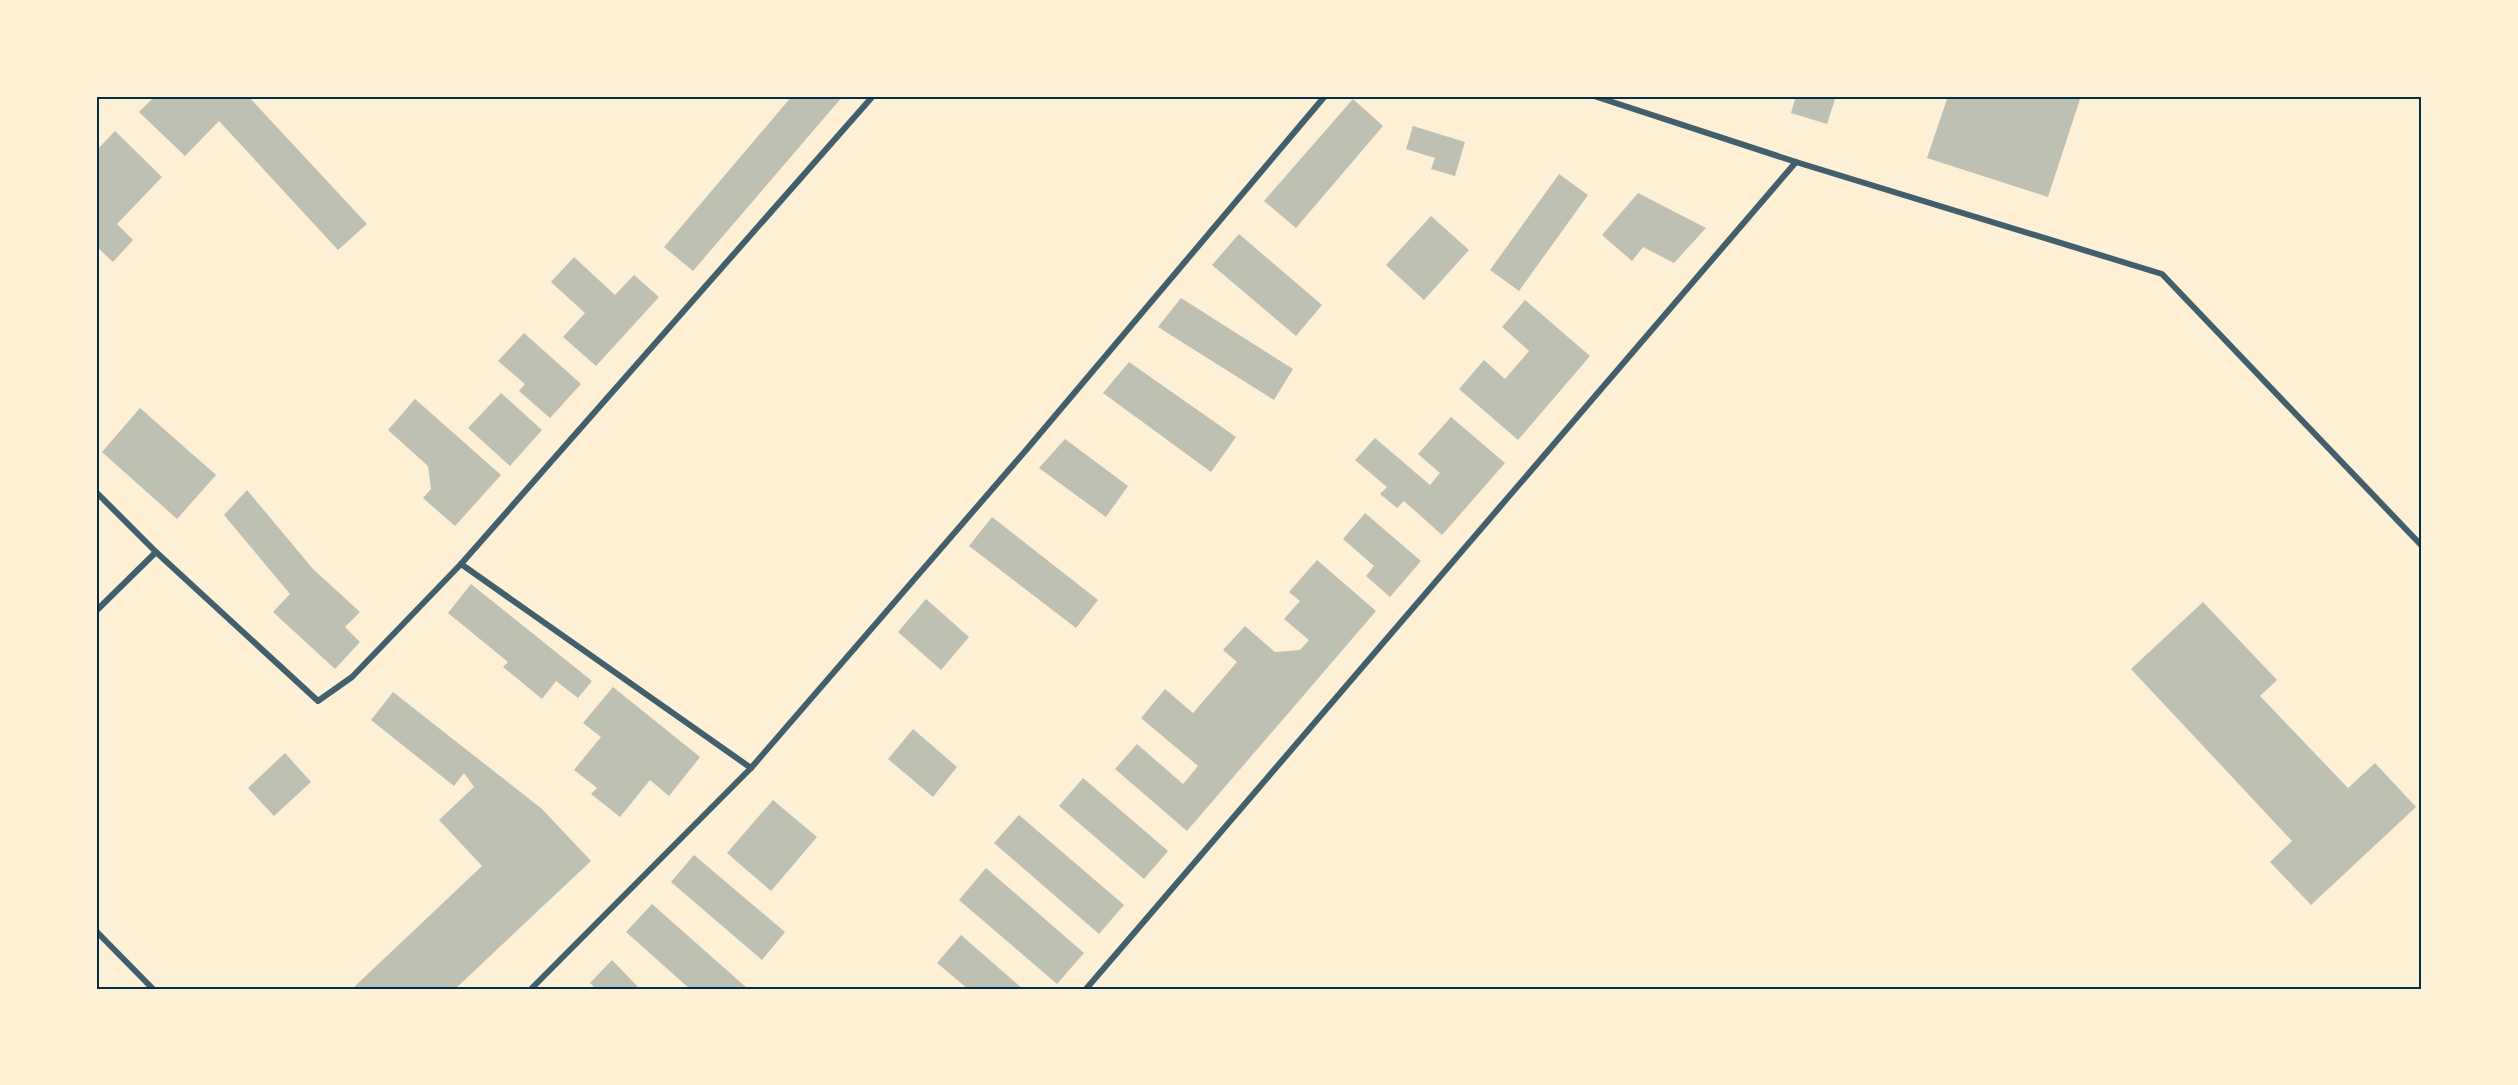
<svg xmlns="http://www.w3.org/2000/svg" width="2518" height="1085" font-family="Roboto,sans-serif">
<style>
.building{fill:#bec0b2}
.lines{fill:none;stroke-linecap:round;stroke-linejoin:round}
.minor{stroke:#3f606c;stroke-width:6}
.neatline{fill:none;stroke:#003049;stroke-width:2}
</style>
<rect width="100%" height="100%" fill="#fdf0d5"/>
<g class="building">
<polygon points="155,96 248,96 367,224 338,250 219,121 185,156 139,112"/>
<polygon points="792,96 843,96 693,271 664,247"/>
<polygon points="1796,96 1836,96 1827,124 1791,113"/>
<polygon points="1940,96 2081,96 2048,197 1927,158 1947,99"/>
<polygon points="1353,99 1383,126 1296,228 1264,201"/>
<polygon points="1413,126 1465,142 1455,176 1431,169 1435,158 1406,149"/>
<polygon points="115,131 162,177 117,224 133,240 113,262 96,246 96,151"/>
<polygon points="1559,174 1588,195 1519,291 1490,270"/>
<polygon points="1638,193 1706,228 1674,263 1643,247 1632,261 1602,235"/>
<polygon points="1431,216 1469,250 1424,300 1386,265"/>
<polygon points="1239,234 1322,305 1296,336 1212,265"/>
<polygon points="574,257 615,295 634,275 659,297 596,366 563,337 585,313 551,282"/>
<polygon points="1181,298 1293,369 1274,400 1158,327"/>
<polygon points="1525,300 1590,356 1518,440 1459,389 1484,360 1505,379 1529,351 1502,327"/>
<polygon points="524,333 581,384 550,418 519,391 525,384 498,361"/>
<polygon points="1129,362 1236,437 1211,472 1103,393"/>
<polygon points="501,393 542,430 510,466 468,428"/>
<polygon points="415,399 501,475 455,526 423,498 431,489 428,466 388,430"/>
<polygon points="140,408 216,475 177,519 102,452"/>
<polygon points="1451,417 1505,463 1442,535 1404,501 1397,508 1380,494 1387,487 1355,460 1375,438 1430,485 1440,473 1418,454"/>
<polygon points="1065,439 1128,486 1106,517 1039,468"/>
<polygon points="247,490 313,569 360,612 345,627 360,642 335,669 273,612 290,594 224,515"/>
<polygon points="1365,513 1421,561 1390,597 1366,576 1374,566 1343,539"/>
<polygon points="992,517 1098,600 1076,628 969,546"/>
<polygon points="1317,560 1376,611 1187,831 1115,769 1137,744 1183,784 1198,766 1141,718 1165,689 1193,713 1237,662 1223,650 1245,626 1275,652 1300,650 1309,640 1284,619 1300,601 1289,592"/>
<polygon points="471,584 592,681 578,698 556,681 542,699 503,667 508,662 448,613"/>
<polygon points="926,599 969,637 941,670 898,632"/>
<polygon points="2203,602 2277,680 2260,696 2348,788 2375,763 2416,807 2311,905 2270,862 2292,841 2131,669"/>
<polygon points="613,687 700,757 669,796 650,780 620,817 591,794 597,788 574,770 601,737 583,723"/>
<polygon points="393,692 542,809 591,861 455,989 352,989 482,866 439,820 474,787 464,773 454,786 371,720"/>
<polygon points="913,729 957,767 933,797 888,759"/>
<polygon points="285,753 311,782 274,816 248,788"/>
<polygon points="1083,778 1168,851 1144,879 1059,806"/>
<polygon points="773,800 817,837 771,891 727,853"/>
<polygon points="1019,815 1124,905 1099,934 994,843"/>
<polygon points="694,855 785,932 762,960 671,882"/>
<polygon points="986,868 1084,953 1057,984 959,900"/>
<polygon points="652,904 748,989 690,989 626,932"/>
<polygon points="961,935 1023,989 968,989 937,963"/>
<polygon points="612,960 640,989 596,989 590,983"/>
</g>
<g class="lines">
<g class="minor">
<polyline points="1594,96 1796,162 2162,274 2422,546"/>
<polyline points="96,492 156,552 318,701 352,677 461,564 873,96"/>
<polyline points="461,564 751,768"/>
<polyline points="96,611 156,552"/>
<polyline points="96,931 153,989"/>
<polyline points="531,989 751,768 1027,449 1325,96"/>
<polyline points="1086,989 1796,162"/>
</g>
</g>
<rect width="2518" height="1085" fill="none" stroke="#fdf0d5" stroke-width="195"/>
<rect x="98" y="98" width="2322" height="890" class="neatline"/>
</svg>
